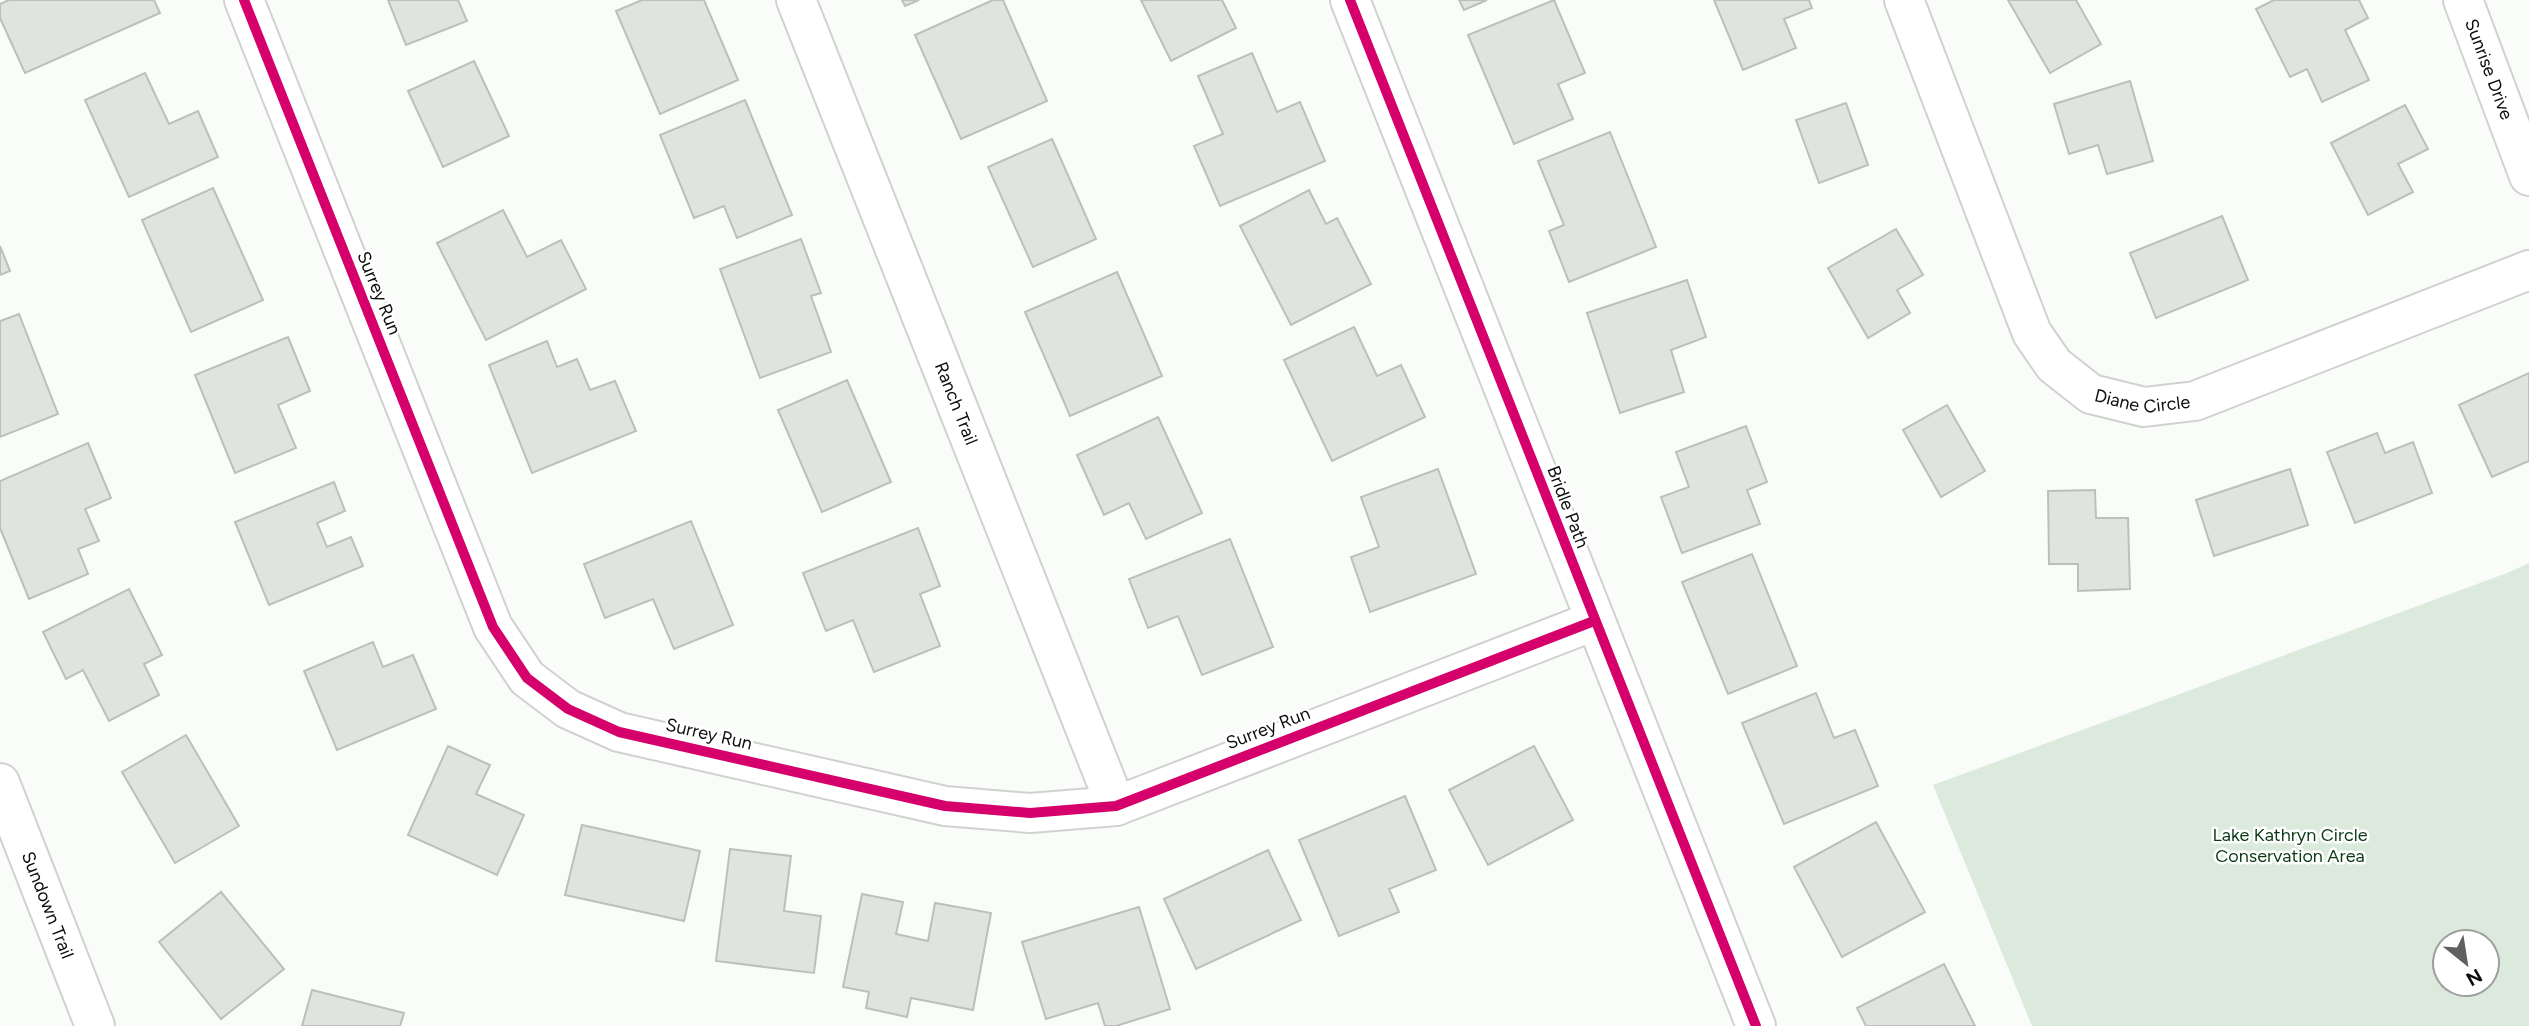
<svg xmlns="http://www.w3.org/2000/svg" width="2529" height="1026" font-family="Figtree,sans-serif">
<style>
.green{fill:#dceadd;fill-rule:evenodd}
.building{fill:#e1e3e1;stroke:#bdbfbd;stroke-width:2}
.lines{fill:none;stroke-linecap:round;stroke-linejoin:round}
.minor-casing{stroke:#d0d2d0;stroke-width:42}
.minor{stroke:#fefffe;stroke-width:38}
.cycleway-casing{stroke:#fff;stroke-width:15}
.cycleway{stroke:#d6006c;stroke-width:10}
.labels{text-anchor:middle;stroke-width:5;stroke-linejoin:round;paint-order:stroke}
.street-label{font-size:18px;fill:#0c0d0c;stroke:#fff}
.park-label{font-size:18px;fill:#0c3a15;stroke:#fff}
</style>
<rect width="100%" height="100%" fill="#fafcfa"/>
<path class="green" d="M2529 563V1026H2032L1933 785 2507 573ZM2487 942V984H2445V942Z"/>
<g class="building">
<polygon points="9,0 154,0 160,13 25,73 0,18 0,4"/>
<polygon points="388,0 458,0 467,21 406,45"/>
<polygon points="642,0 704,0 738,80 660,114 616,11"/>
<polygon points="902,0 919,0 905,6"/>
<polygon points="993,0 1003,0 1047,101 961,139 915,35"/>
<polygon points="1141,0 1222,0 1236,28 1171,61"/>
<polygon points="1459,0 1487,0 1464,10"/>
<polygon points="1554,0 1585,73 1558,84 1573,119 1514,144 1468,35"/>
<polygon points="1714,0 1809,0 1812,8 1784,19 1796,48 1743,70"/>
<polygon points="2008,0 2076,0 2101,44 2050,73"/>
<polygon points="2274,0 2359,0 2368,18 2345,30 2369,80 2322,102 2307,69 2290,77 2256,9"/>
<polygon points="1252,53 1277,112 1300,102 1325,161 1220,206 1194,146 1223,134 1198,76"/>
<polygon points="474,61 509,136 443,167 408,91"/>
<polygon points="145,73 169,124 198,111 218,157 129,197 85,100"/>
<polygon points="2130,81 2153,161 2107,174 2098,145 2069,154 2054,104"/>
<polygon points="745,100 792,215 737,238 724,206 694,218 660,135"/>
<polygon points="1846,103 1868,165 1819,183 1796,120"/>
<polygon points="2405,105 2428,149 2398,164 2413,192 2368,215 2331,143"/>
<polygon points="1610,132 1656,247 1569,282 1549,231 1564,225 1538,161"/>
<polygon points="1052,139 1096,239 1033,267 988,167"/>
<polygon points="213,188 263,300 191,332 142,220"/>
<polygon points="1309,190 1326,224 1337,218 1371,284 1291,325 1240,226"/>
<polygon points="503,210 527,257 561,240 586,289 486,340 437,243"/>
<polygon points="2222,216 2248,280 2156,318 2130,253"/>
<polygon points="1896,229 1923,275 1897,290 1910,313 1868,338 1828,268"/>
<polygon points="801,239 821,293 811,296 831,352 760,378 720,269"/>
<polygon points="0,246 10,271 0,275"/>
<polygon points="1117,272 1162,376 1070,416 1025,312"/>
<polygon points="1687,280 1706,337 1671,350 1684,392 1620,413 1587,313"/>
<polygon points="19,314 58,414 0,437 0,321"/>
<polygon points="1354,327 1377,376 1401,365 1425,417 1332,461 1284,360"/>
<polygon points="288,337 310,391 278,405 296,448 235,473 195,375"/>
<polygon points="547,341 557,367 577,359 590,390 615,381 636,431 532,473 489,365"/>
<polygon points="2529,373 2529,461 2492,477 2459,405"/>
<polygon points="847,380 891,482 822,512 778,410"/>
<polygon points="1947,405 1985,471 1941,497 1903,430"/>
<polygon points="1158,417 1202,513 1146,539 1129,503 1104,515 1077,455"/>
<polygon points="1746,426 1767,482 1747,490 1760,524 1682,553 1661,497 1689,487 1676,452"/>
<polygon points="2377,433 2385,453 2413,442 2432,493 2355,523 2327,452"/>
<polygon points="88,443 111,498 85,509 99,541 78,549 88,574 29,599 0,528 0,481"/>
<polygon points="1438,469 1476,574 1370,612 1351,557 1379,547 1361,497"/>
<polygon points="2290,469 2308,525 2214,556 2196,500"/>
<polygon points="334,482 345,511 317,523 327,547 351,537 363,566 269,605 235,522"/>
<polygon points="2095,490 2096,518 2128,518 2130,589 2078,591 2078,564 2049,564 2048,491"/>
<polygon points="691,521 733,625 674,649 653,599 605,618 584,564"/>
<polygon points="918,528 940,586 920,594 940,646 874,672 853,620 826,631 803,573"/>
<polygon points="1230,539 1273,647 1202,675 1178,616 1148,628 1129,579"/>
<polygon points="1752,554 1797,666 1728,694 1682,582"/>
<polygon points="129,589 162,655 144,664 159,695 109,721 83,670 66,679 43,632"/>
<polygon points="373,642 383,667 413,655 436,709 337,750 304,671"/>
<polygon points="1816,693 1834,738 1855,730 1878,786 1784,824 1742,723"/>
<polygon points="186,735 239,826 175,863 122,772"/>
<polygon points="448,746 490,765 476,794 524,815 497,875 408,835"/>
<polygon points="1534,746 1573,820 1488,865 1449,790"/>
<polygon points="1405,796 1436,870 1389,889 1399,912 1339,936 1299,840"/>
<polygon points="1876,822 1925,912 1842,957 1794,867"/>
<polygon points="582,825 700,851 684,921 565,895"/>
<polygon points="730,849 791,856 784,911 821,916 814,973 716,961"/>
<polygon points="1268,850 1301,920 1196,969 1164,899"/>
<polygon points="221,892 284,969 221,1019 159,942"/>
<polygon points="862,894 903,902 896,934 928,941 935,903 991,913 973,1010 911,998 907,1017 866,1008 869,992 843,987"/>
<polygon points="1139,907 1170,1009 1116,1026 1105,1026 1098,1003 1046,1019 1022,942"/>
<polygon points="1944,964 1975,1026 1866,1026 1857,1008"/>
<polygon points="312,990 404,1013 400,1026 302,1026"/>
</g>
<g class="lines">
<defs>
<g id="minor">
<polyline points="244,0 493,627 527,678 568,709 619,732 945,806 1030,813 1116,806 1594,621"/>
<path id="s1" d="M796 0 1116 806"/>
<polyline points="1350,0 1756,1026"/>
<path id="s2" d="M1904 0 2032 333 2054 365 2091 394 2144 407 2195 401 2529 270"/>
<path id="s3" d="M2463 0 2529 176"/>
<path id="s4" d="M0 783 95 1026"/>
</g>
</defs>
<use href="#minor" class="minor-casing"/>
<use href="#minor" class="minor"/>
<defs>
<g id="cycleway">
<polyline points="244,0 493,627 527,678 568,709 619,732 945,806 1030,813 1116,806 1594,621"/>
<polyline points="1350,0 1756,1026"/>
</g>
</defs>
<use href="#cycleway" class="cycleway-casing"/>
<use href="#cycleway" class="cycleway"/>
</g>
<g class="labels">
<g class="street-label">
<text dy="6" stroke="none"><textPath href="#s3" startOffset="74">Sunrise Drive</textPath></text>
<text transform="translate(379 293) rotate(68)" y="6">Surrey Run</text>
<text dy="6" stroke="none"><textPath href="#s2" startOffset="495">Diane Circle</textPath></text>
<text dy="6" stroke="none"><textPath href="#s1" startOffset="434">Ranch Trail</textPath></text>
<text transform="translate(1568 507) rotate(69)" y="6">Bridle Path</text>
<text transform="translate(1268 728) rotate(-21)" y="6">Surrey Run</text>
<text transform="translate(709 734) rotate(13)" y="6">Surrey Run</text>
<text dy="6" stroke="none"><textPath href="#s4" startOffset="131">Sundown Trail</textPath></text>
</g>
<g class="park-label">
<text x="2290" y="841">Lake Kathryn Circle<tspan x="2290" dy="21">Conservation Area</tspan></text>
</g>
</g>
<g transform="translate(2466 963) rotate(150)"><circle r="33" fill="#ffffff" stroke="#9e9e9e" stroke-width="2"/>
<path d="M0-5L12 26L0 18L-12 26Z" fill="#5f615f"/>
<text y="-10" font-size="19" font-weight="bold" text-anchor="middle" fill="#0c0d0c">N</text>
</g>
</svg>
